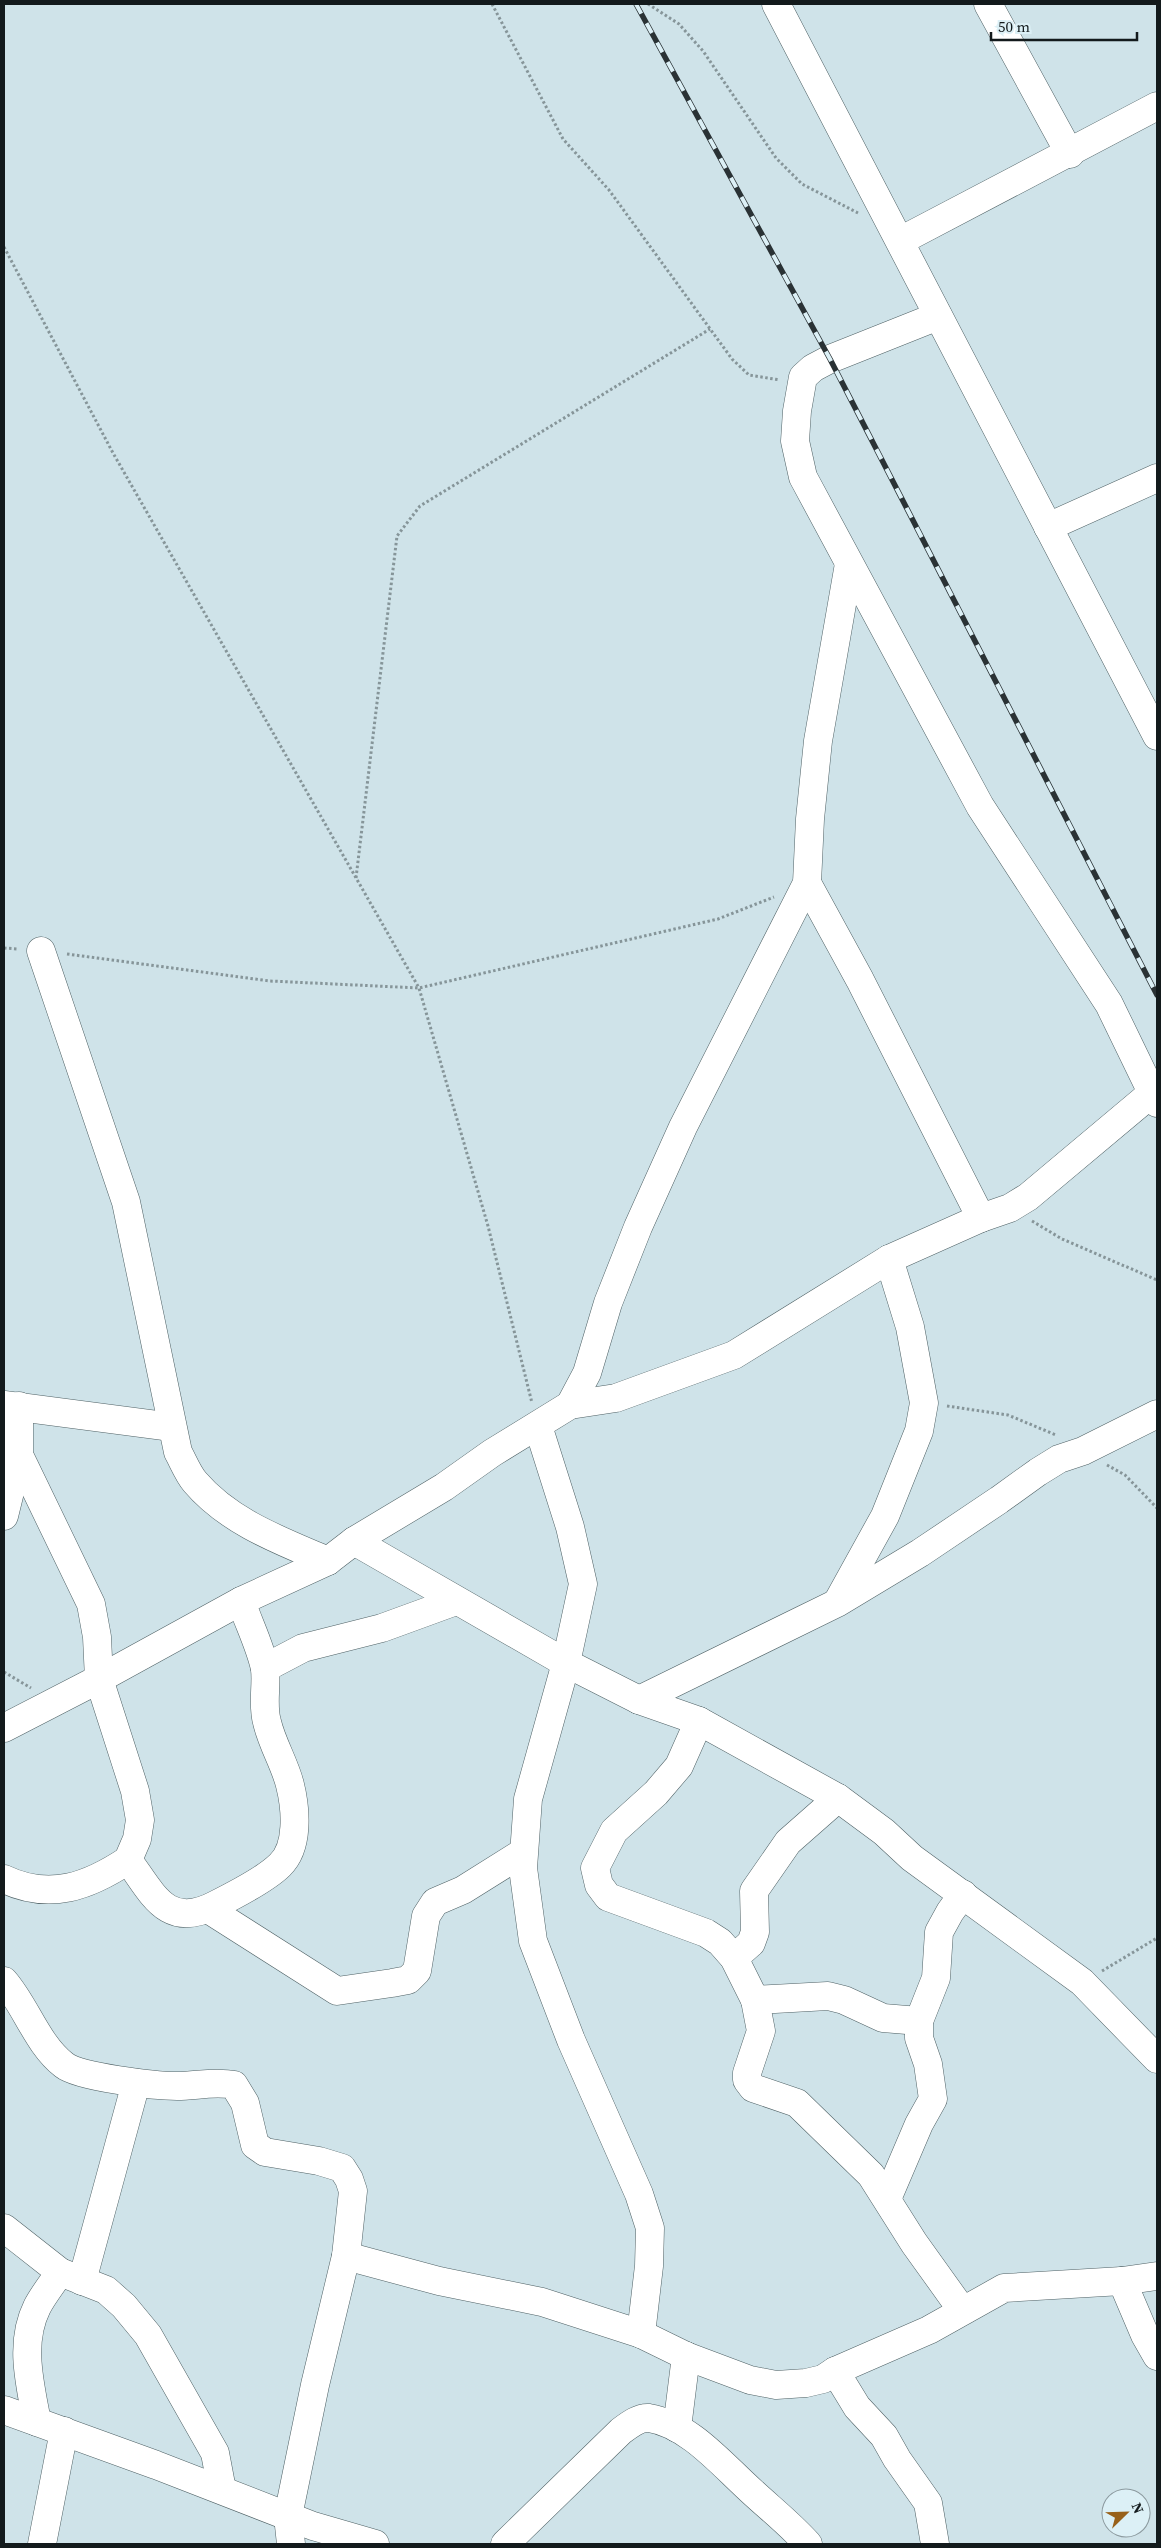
<svg xmlns="http://www.w3.org/2000/svg" width="1161" height="2548" font-family="'Source Serif 4',serif">
<style>
.lines{fill:none;stroke-linecap:round;stroke-linejoin:round}
.minor-casing{stroke:#4f6165;stroke-width:29}
.path{stroke:#869599;stroke-width:3;stroke-dasharray:2.5 2.5;stroke-linecap:butt}
.minor{stroke:#fff;stroke-width:28}
.rail-casing{stroke:#2a3235;stroke-width:5.5}
.rail{stroke:#dcf0f6;stroke-width:4;stroke-dasharray:11;stroke-linecap:butt}
</style>
<rect width="100%" height="100%" fill="#cfe3e9"/>
<g class="lines">
<defs>
<g id="minor">
<polyline points="776,4 1157,736"/>
<polyline points="988,4 1070,154"/>
<polyline points="900,241 1157,106"/>
<polyline points="938,316 830,359 813,368 803,377 797,411 795,441 803,477 980,806 1109,1004 1157,1103"/>
<polyline points="1048,527 1157,478"/>
<path d="M41 951 126 1202 178 1452C183 1461 188 1474 195 1482 229 1522 281 1541 328 1561"/>
<polyline points="981,1218 1010,1208 1028,1197 1152,1093"/>
<polyline points="4,1405 172,1427"/>
<polyline points="570,1405 587,1373 608,1303 638,1227 683,1127 807,883 810,819 818,741 849,564"/>
<path d="M19 1406V1455L91 1604 97 1637 99 1679 135 1791 140 1820 137 1839 128 1860C153 1894 167 1930 215 1905 233 1896 266 1879 280 1865 299 1847 296 1809 290 1785 285 1764 272 1744 267 1722 262 1705 267 1686 265 1669 261 1648 248 1622 241 1601"/>
<polyline points="538,1426 570,1527 583,1584 566,1663 528,1799 523,1868 533,1941 571,2040 639,2194 650,2228 649,2266 641,2334"/>
<polyline points="4,1516 19,1455"/>
<polyline points="354,1541 566,1663 639,1700 699,1721 838,1798 884,1832 912,1858 1082,1982 1157,2059"/>
<polyline points="838,1601 885,1516 919,1431 924,1403 910,1327 889,1259"/>
<polyline points="265,1668 303,1648 382,1628 456,1601"/>
<polyline points="639,1700 837,1603 920,1553 999,1500 1038,1472 1059,1459 1083,1451 1157,1414"/>
<polyline points="699,1721 679,1766 656,1793 614,1831 595,1868 599,1885 608,1897 706,1933 720,1942 734,1958 755,2000 761,2031 747,2073 747,2080 753,2088 797,2103 871,2175 914,2243 962,2310"/>
<polyline points="4,1728 99,1679 241,1601 328,1561 354,1541 444,1487 492,1453 570,1405 616,1398 734,1355 889,1259 981,1218 860,980 807,883"/>
<path d="M4 1879C50 1901 89 1886 128 1860"/>
<polyline points="208,1909 337,1991 392,1983 408,1980 417,1971 426,1916 435,1902 463,1890 522,1853"/>
<polyline points="734,1958 751,1943 755,1932 754,1891 788,1842 838,1798"/>
<path d="M4 1981C26 2006 37 2044 64 2065 79 2077 155 2086 177 2086 196 2086 215 2081 234 2085L245 2103 255 2145 265 2152 319 2161 342 2168 349 2179 353 2191 346 2256 315 2385 288 2516 291 2544"/>
<polyline points="755,2000 828,1996 844,2000 883,2018 919,2021"/>
<polyline points="887,2199 919,2124 933,2099 928,2064 919,2038 919,2021 936,1978 939,1932 950,1912 963,1894"/>
<polyline points="4,2228 60,2272 106,2290 124,2306 148,2335 215,2453 222,2490"/>
<polyline points="346,2256 439,2281 542,2302 641,2334 686,2356 750,2380 776,2385 806,2383 823,2379 835,2371 929,2330 1004,2288 1122,2281 1157,2276"/>
<polyline points="82,2281 136,2083"/>
<polyline points="1122,2281 1145,2335 1157,2356"/>
<polyline points="835,2371 857,2407 884,2436 897,2459 928,2503 935,2544"/>
<polyline points="4,2410 156,2465 313,2526 375,2544"/>
<path d="M37 2422C30 2384 19 2343 37 2307 43 2295 53 2283 60 2272"/>
<polyline points="677,2428 686,2356"/>
<polyline points="42,2544 64,2431"/>
<path d="M505 2544 621 2431C629 2425 639 2417 649 2418 687 2424 719 2461 746 2486 768 2507 787 2521 808 2544"/>
</g>
</defs>
<use href="#minor" class="minor-casing"/>
<g class="path">
<polyline points="492,4 563,139 609,190 732,359 749,375 780,380"/>
<polyline points="648,4 679,24 703,51 776,158 802,184 858,213"/>
<polyline points="4,247 113,453 419,988 488,1226 532,1403"/>
<polyline points="356,878 397,536 420,506 710,329"/>
<polyline points="4,948 18,949"/>
<polyline points="67,954 270,981 419,988 718,919 774,897"/>
<polyline points="1032,1221 1062,1239 1157,1280"/>
<polyline points="947,1406 1008,1415 1056,1435"/>
<polyline points="1107,1465 1125,1475 1157,1508"/>
<polyline points="4,1672 31,1688"/>
<polyline points="1102,1971 1157,1938"/>
</g>
<use href="#minor" class="minor"/>
<defs>
<polyline id="rail" points="636,4 830,359 1157,995"/>
</defs>
<use href="#rail" class="rail-casing"/>
<use href="#rail" class="rail"/>
</g>
<rect width="1161" height="2548" fill="none" stroke="#131a1c" stroke-width="10"/>
<g transform="translate(1126 2513) rotate(67)"><circle r="24" fill="#dcf0f6" stroke="#8c9a9f"/>
<path d="M0-4L9 19L0 12L-9 19Z" fill="#98611a"/>
<text y="-8" font-size="14" font-weight="bold" text-anchor="middle" fill="#131a1c">N</text>
</g>
<path d="M991 32v8h146v-8" fill="none" stroke="#131a1c" stroke-width="2.5"/>
<text x="998" y="32" font-size="15" fill="#131a1c" stroke="#dcf0f6" stroke-width="4" paint-order="stroke">50 m</text>
</svg>
